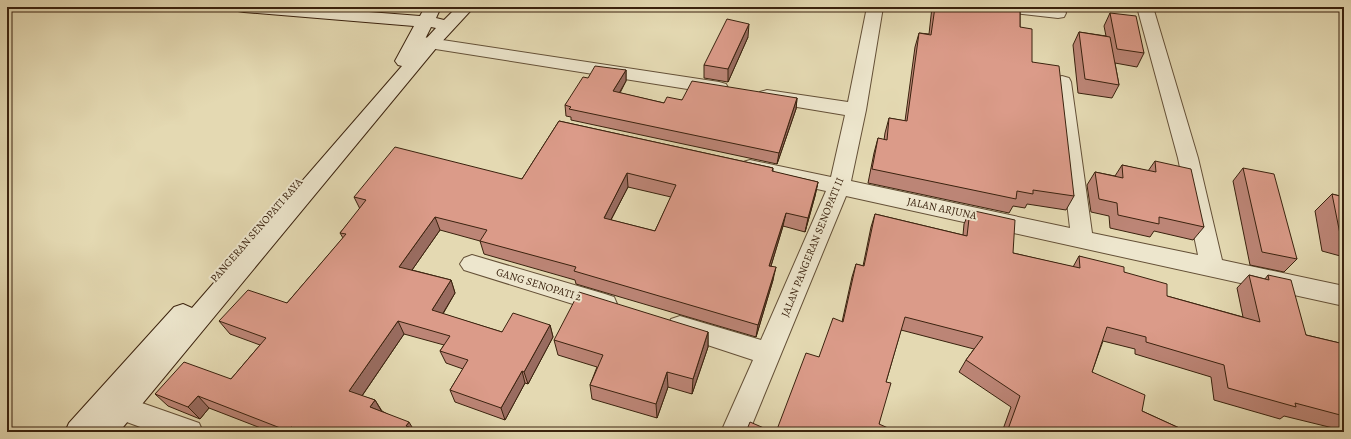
<svg xmlns="http://www.w3.org/2000/svg" width="1351" height="439" font-family="Alegreya,serif">
<style>
.lines{fill:none;stroke-linecap:round;stroke-linejoin:round}
.street-casing{stroke:#645037;stroke-width:2}
.secondary-casing{stroke:#3a220e;stroke-width:2}
.street{fill:#ede6cd;fill-rule:evenodd}
.secondary{fill:#ede6cd;fill-rule:evenodd}
.wall{fill:#bc8576;stroke:#3a220e;fill-rule:evenodd}
.shaded-wall{fill:#996c60;stroke:#3a220e}
.building{fill:#db9b89;stroke:#3a220e;fill-rule:evenodd}
.labels{text-anchor:middle;stroke-width:4;stroke-linejoin:round;paint-order:stroke}
.street-label{font-size:11px;fill:#3a220e;stroke:#ede6cd}
</style>
<rect width="100%" height="100%" fill="#e4d9b2"/>
<filter id="stains"><feTurbulence type="fractalNoise" baseFrequency=".005" numOctaves="4"/><feColorMatrix values="0 0 0 0 .2 0 0 0 0 .09 0 0 0 0 .02 0 0 0 .5 -.17"/></filter>
<radialGradient id="worn" r=".72"><stop offset=".6" stop-color="#630" stop-opacity="0"/><stop offset="1" stop-color="#630" stop-opacity=".3"/></radialGradient>
<g class="lines">
<defs>
<g id="street">
<polygon points="867,7 883,7 866,110 851,181 1070,228 1053,82 1055,78 1062,76 1069,78 1071,82 1092,233 1198,255 1178,158 1137,7 1153,7 1198,158 1222,260 1344,286 1344,306 846,196 749,432 721,432 753,360 671,333 668,326 671,319 680,316 761,340 826,191 750,174 743,172 740,167 743,162 750,160 831,177 845,115 767,102 760,100 758,96 760,92 767,90 848,102"/>
<polygon points="996,7 1049,7 1064,9 1066,13 1064,17 1058,18 1004,12 998,11"/>
<polygon points="416,36 719,82 726,84 728,88 726,92 719,94 410,45 407,41 410,37"/>
<polygon points="472,255 605,294 614,297 617,304 614,311 605,314 464,270 460,264 464,258"/>
<polygon points="122,396 199,423 203,432 154,432 113,417 109,408 113,399"/>
</g>
<path id="secondary" d="M236 7H305L420 16 425 7H441L436 18 444 20 457 7H474L437 47 119 432H65L69 423 174 307 183 304 192 308 402 66 398 65 395 61 414 26 244 12 238 11ZM431 27 436 28 424 41Z"/>
</defs>
<use href="#street" class="street-casing"/>
<use href="#secondary" class="secondary-casing"/>
<use href="#street" class="street"/>
<use href="#secondary" class="secondary"/>
</g>
<g class="wall">
<polygon points="932,7 1020,7 1020,27 1032,62 1074,196 1066,210 1027,204 1025,208 1013,206 1009,213 868,183 874,153 878,138 884,140 885,133 889,118 905,121 915,47 919,33 929,34"/>
<polygon points="1110,13 1144,53 1137,67 1115,63 1119,85 1112,98 1078,93 1073,45 1079,32 1106,36 1104,26"/>
<polygon points="748,37 728,82 704,78 704,65"/>
<polygon points="626,70 626,81 620,93 664,103 682,100 797,98 796,109 777,164 571,120 571,117 566,116 565,105 588,78"/>
<path d="M559 121 773 168V172L818 182 815 196 805 232 783 226 771 266 773 280 756 337 576 284 575 280 484 254 480 241 440 230 412 270 451 280 455 293 443 314 502 332 550 325 553 337 528 384 525 383 505 420 455 402 450 390 463 369 446 363 440 351 444 345 404 334 362 396 375 400 382 411 412 428 423 432H271L209 408 200 419 168 406 155 394 231 379 260 345 230 334 219 321 287 303 343 238 340 233 360 209 354 197 522 179ZM628 187 671 197 655 231 611 220Z"/>
<polygon points="1155,161 1204,227 1193,240 1154,231 1150,237 1110,228 1109,216 1091,212 1087,185 1095,172 1115,176 1122,165 1148,171"/>
<polygon points="1243,168 1297,259 1284,272 1250,265 1233,181"/>
<polygon points="1332,194 1344,197 1344,257 1322,251 1315,211"/>
<polygon points="970,210 1013,253 1073,267 1079,256 1124,272 1167,296 1243,317 1237,288 1249,275 1265,279 1268,275 1306,335 1344,344 1344,432 1334,432 1333,428 1284,416 1280,419 1214,400 1211,377 1135,354 1135,349 1103,341 1092,372 1142,411 1188,432 1002,432 1011,407 959,372 966,360 974,349 901,330 886,382 879,424 776,432 819,357 842,322 852,277 856,264 863,266 871,227 875,214 963,235 964,224"/>
<polygon points="708,332 708,347 692,394 668,387 657,418 592,399 590,385 597,367 558,355 554,340"/>
</g>
<g class="shaded-wall">
<polygon points="749,24 748,37 728,82 728,69"/>
<polygon points="626,70 626,81 614,102 613,91"/>
<polygon points="797,98 796,109 777,164 779,153"/>
<polygon points="627,173 628,187 605,231 604,218"/>
<polygon points="818,182 815,196 805,232 808,218"/>
<polygon points="786,213 783,226 767,279 769,266"/>
<polygon points="435,217 440,230 405,280 399,267"/>
<polygon points="776,267 773,280 756,337 758,325"/>
<polygon points="451,280 455,293 437,323 432,310"/>
<polygon points="398,321 404,334 357,403 349,391"/>
<polygon points="550,325 553,337 528,384 524,372"/>
<polygon points="708,332 708,347 692,394 693,379"/>
<polygon points="522,371 525,383 505,420 501,408"/>
<polygon points="667,372 668,387 657,418 656,404"/>
<polygon points="198,396 209,408 200,419 188,407"/>
<polygon points="375,400 382,412 370,407"/>
<polygon points="409,422 415,432 406,426"/>
<polygon points="291,427 295,432 289,432 288,431"/>
</g>
<g class="building">
<polygon points="935,7 1020,7 1020,27 1032,29 1032,62 1059,66 1074,196 1033,190 1033,194 1017,191 1016,199 872,169 878,138 887,140 889,118 907,121 919,33 931,35"/>
<polygon points="1110,13 1136,16 1144,53 1117,49"/>
<polygon points="727,19 749,24 728,69 704,65"/>
<polygon points="1079,32 1110,37 1119,85 1085,79"/>
<polygon points="595,66 626,70 613,91 664,103 667,97 682,100 692,81 797,98 779,153 569,109 571,107 565,105 583,77 588,78"/>
<path d="M559 121 773 168 772 171 818 182 808 218 786 213 769 266 776 267 758 325 574 271 576 267 480 241 487 230 435 217 399 267 451 280 432 310 502 332 513 313 550 325 524 372 522 371 501 408 450 390 468 360 440 351 450 336 398 321 349 391 375 400 370 407 409 422 406 426 423 432H304L291 427 288 431 198 396 188 407 155 394 184 362 231 379 266 338 219 321 248 290 287 303 346 234 340 233 366 200 354 197 395 147 522 179ZM627 173 676 185 655 231 604 218Z"/>
<polygon points="1155,161 1191,169 1204,227 1159,217 1159,224 1118,215 1117,203 1099,199 1095,172 1123,178 1122,165 1156,172"/>
<polygon points="1243,168 1274,174 1297,259 1262,252"/>
<polygon points="1332,194 1344,197 1344,235 1340,234"/>
<polygon points="970,210 1015,220 1013,253 1080,268 1079,256 1124,267 1124,272 1167,284 1167,296 1260,322 1249,275 1269,280 1268,275 1291,280 1306,335 1344,344 1344,416 1295,403 1296,407 1228,388 1224,365 1146,342 1146,337 1107,327 1092,372 1145,395 1142,411 1188,432 1007,432 1020,396 966,360 983,337 905,317 886,382 891,383 879,424 897,432 776,432 806,353 819,357 833,318 843,322 856,264 864,266 875,214 967,236"/>
<polygon points="579,292 708,332 693,379 667,372 656,404 590,385 603,355 554,340"/>
<polygon points="750,422 773,432 746,432"/>
</g>
<g class="labels">
<g class="street-label">
<text transform="translate(942 208) rotate(12)" y="4">JALAN ARJUNA</text>
<text transform="translate(256 230) rotate(-49)" y="4">PANGERAN SENOPATI RAYA</text>
<text transform="translate(812 247) rotate(-68)" y="4">JALAN PANGERAN SENOPATI II</text>
<text transform="translate(539 284) rotate(17)" y="4">GANG SENOPATI 2</text>
</g>
</g>
<rect width="1351" height="439" fill="none" stroke="#e4d9b2" stroke-width="24"/>
<rect x="8" y="8" width="1335" height="423" fill="none" stroke="#3a220e" stroke-width="2"/>
<rect x="12" y="12" width="1327" height="415" fill="none" stroke="#3a220e"/>
<rect width="100%" height="100%" filter="url(#stains)"/>
<rect width="100%" height="100%" fill="url(#worn)"/>
</svg>
